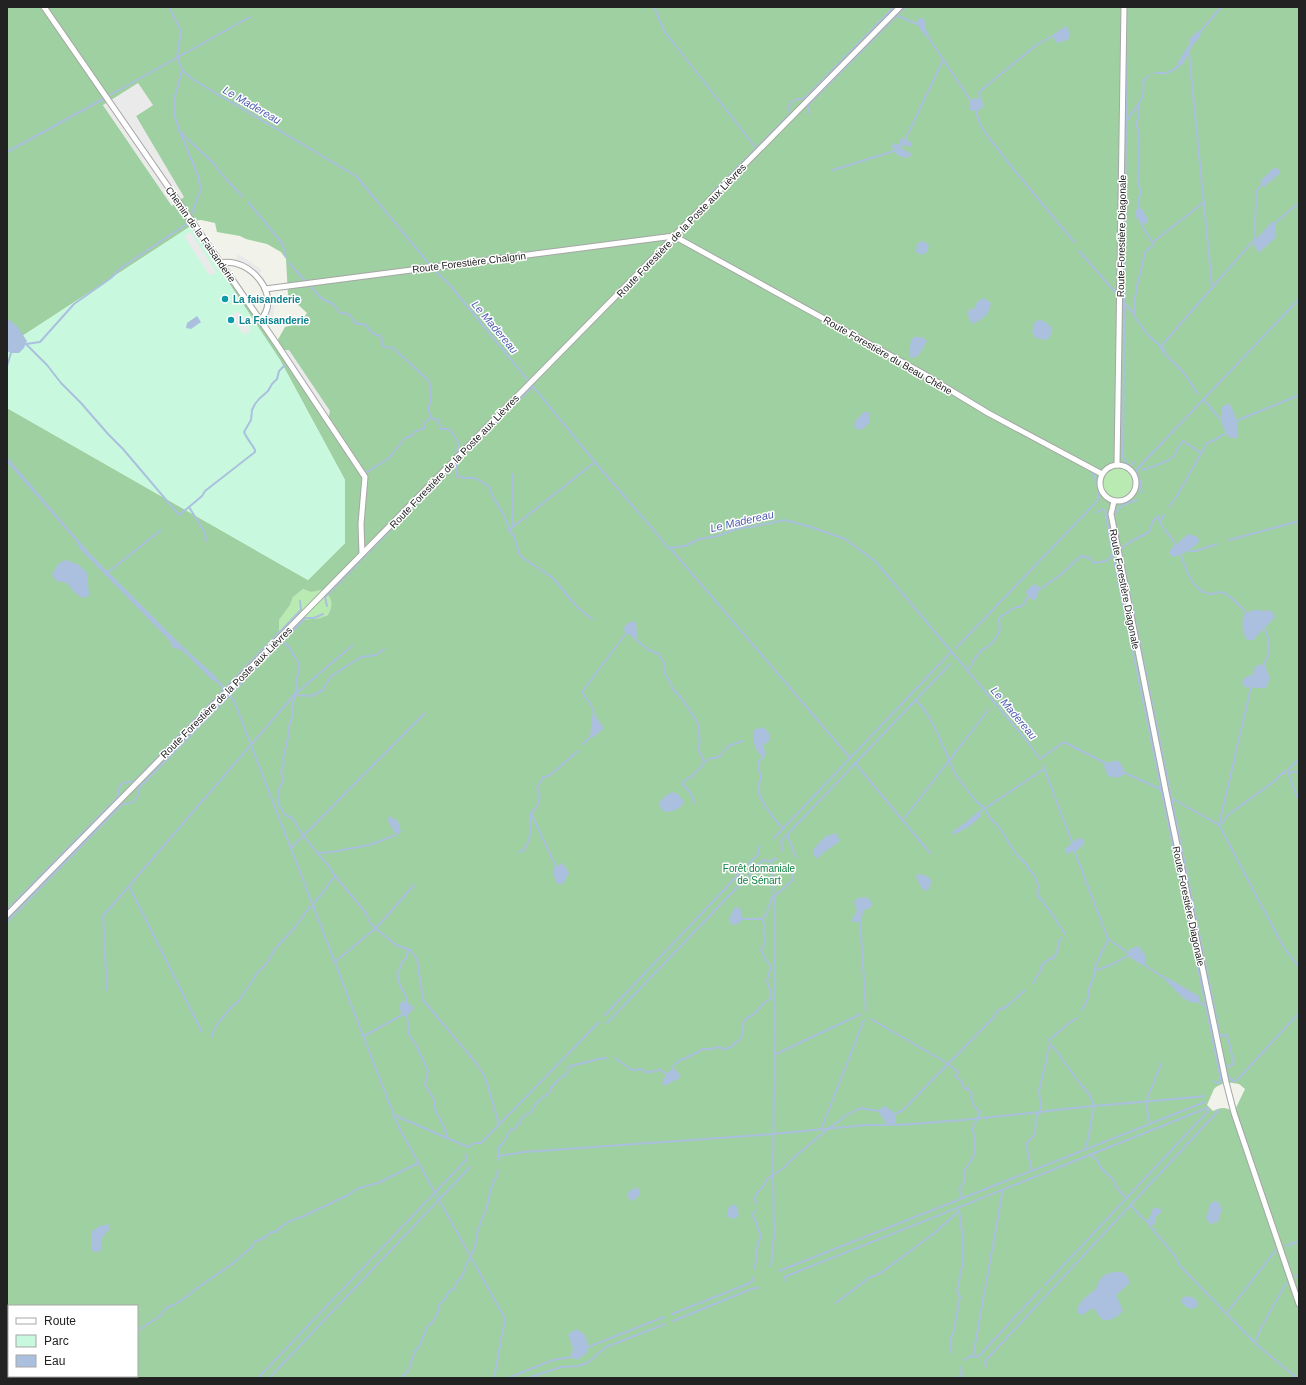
<svg xmlns="http://www.w3.org/2000/svg" width="1306" height="1385" font-family="Helvetica,sans-serif">
<style>
.grass{fill:#b9eab1}
.forest{fill:#9fd0a1;fill-rule:evenodd}
.park{fill:#c8f9de}
.parking{fill:#eaeaea}
.water{fill:#abc0de}
.lines{fill:none;stroke-linecap:round;stroke-linejoin:round}
.stream{stroke:#abc0de;stroke-width:2}
.street-casing{stroke:#a6a6a6;stroke-width:7}
.street{stroke:#fff;stroke-width:5}
.culture-dot{fill:#0f9aa8;stroke:#fff;stroke-width:1.5}
.labels{text-anchor:middle;stroke-width:3;stroke-linejoin:round;paint-order:stroke}
.street-label{font-size:10px;fill:#222;stroke:#fff}
.culture-label{font-size:10px;font-weight:bold;fill:#0d838f;stroke:#fff;text-anchor:start}
.park-label{font-size:10px;fill:#0e8140;stroke:#fff}
.water-label{font-size:11px;font-style:italic;fill:#4e5db1;stroke:#fff}
</style>
<rect width="100%" height="100%" fill="#f1f2e9"/>
<g class="grass">
<circle cx="1118" cy="483" r="15"/>
<path d="M303 589 311 592 322 590C332 597 334 603 328 615L320 618H314L286 636 279 631V620L290 605 293 597Z"/>
</g>
<path class="forest" d="M7 7H1299V1378H7V408L308 580 345 543V480L280 360 191 226 7 346ZM103 105H153L136 116 172 206ZM201 220 215 223 217 232 240 236 246 239 267 244 281 252 286 259 288 295 307 313 300 323 285 327 276 343 192 221ZM1116 468C1123 468 1128 470 1132 477 1134 480 1133 485 1132 489 1124 509 1092 495 1107 473ZM303 589 311 592 322 590C332 597 334 603 328 615L320 618 304 620 286 635 279 631V620L290 605 293 597ZM1226 1082 1239 1084 1245 1089 1234 1112C1226 1107 1221 1107 1213 1111L1207 1105 1214 1089 1216 1087ZM9 1306H137V1376H9Z"/>
<polygon class="park" points="191,226 280,360 345,480 345,543 308,580 7,408 7,346"/>
<g class="parking">
<polygon points="138,83 153,105 136,116 184,197 172,206 103,105"/>
<polygon points="191,232 216,272 210,276 184,236"/>
<polygon points="238,254 251,262 262,270 258,274 248,265 236,259"/>
<polygon points="269,299 275,299 274,312 271,323 265,322 269,311"/>
<polygon points="238,311 251,330 244,335 230,316"/>
<polygon points="281,350 289,350 330,411 328,420"/>
</g>
<g class="water">
<polygon points="921,18 923,18 925,22 925,28 929,35 928,37 925,36 917,24 918,19"/>
<polygon points="1067,26 1070,35 1068,40 1057,43 1052,36 1061,29"/>
<polygon points="1198,31 1201,31 1200,37 1192,46 1183,64 1178,67 1177,64 1189,44 1190,38"/>
<polygon points="974,98 981,99 984,105 980,110 974,111 970,110 969,104"/>
<path d="M902 138 911 142V146L909 147 903 145 901 148 912 154 908 158C899 157 895 155 892 146L894 143 899 145 900 143 899 140Z"/>
<polygon points="1275,167 1279,170 1279,174 1264,187 1260,181"/>
<polygon points="1138,208 1142,209 1148,219 1147,223 1141,224 1136,217 1136,210"/>
<polygon points="1271,222 1275,223 1275,238 1259,253 1252,242 1263,232"/>
<polygon points="924,241 929,246 927,252 921,255 916,252 917,243"/>
<path d="M983 298 991 303C990 314 982 320 972 324L968 316V312L970 309 975 308 977 302Z"/>
<polygon points="197,316 201,322 191,329 186,328 187,323"/>
<polygon points="7,319 17,326 27,341 24,348 19,353 11,353 7,351"/>
<polygon points="1039,320 1044,321 1051,327 1052,333 1047,340 1035,338 1032,332 1034,323"/>
<polygon points="914,337 922,337 927,341 918,356 913,358 910,357 909,354 911,340"/>
<path d="M1229 403C1236 415 1239 425 1237 438H1230C1221 426 1220 422 1222 407Z"/>
<polygon points="864,412 869,412 870,422 863,429 858,430 854,426 855,421"/>
<polygon points="7,457 91,555 181,645 214,675 223,685 212,680 183,651 172,647 170,641 81,550 75,540 7,462"/>
<path d="M1188 534 1198 537 1199 542C1190 551 1184 554 1172 557L1170 554V550Z"/>
<path d="M66 560 79 565 88 574C87 582 89 589 89 596L82 598 74 592 67 583 56 581 52 574 59 563Z"/>
<polygon points="1034,584 1039,587 1038,595 1035,600 1031,599 1025,592"/>
<path d="M1253 610 1272 611 1275 617 1253 640H1247C1242 630 1241 625 1244 614Z"/>
<polygon points="636,621 637,637 635,639 623,630 627,623"/>
<polygon points="1264,664 1270,678 1266,688 1258,688 1244,687 1242,682 1244,678 1253,674 1255,666"/>
<polygon points="594,714 604,728 594,737 590,737 592,715"/>
<path d="M763 727 770 734 769 741 763 745 766 755 763 757C753 749 753 742 754 730Z"/>
<polygon points="1115,761 1119,761 1123,768 1124,775 1116,778 1108,776 1104,766 1105,763"/>
<path d="M673 792 679 795 684 802C679 810 675 811 665 812L661 809 659 802 668 794Z"/>
<polygon points="977,812 980,813 981,816 970,826 953,835 952,832 966,822"/>
<polygon points="389,816 398,821 401,832 396,835 388,821"/>
<polygon points="836,833 840,841 823,853 817,859 813,854 813,849 826,836"/>
<polygon points="1078,838 1081,838 1084,841 1083,845 1079,849 1066,854 1065,852 1066,848"/>
<polygon points="563,863 569,873 563,884 557,884 554,876 554,868"/>
<path d="M920 874C931 877 934 880 928 890L925 891C921 888 917 880 916 875Z"/>
<polygon points="866,897 871,901 871,907 863,911 862,918 857,923 852,921 853,917 857,912 854,902 858,898"/>
<polygon points="735,907 740,908 743,919 738,924 732,925 729,919"/>
<polygon points="1139,946 1145,955 1145,965 1142,965 1128,956 1130,949"/>
<path d="M1166 977 1199 996 1200 1002C1187 1007 1174 988 1165 980L1164 978Z"/>
<polygon points="402,1001 412,1005 414,1009 408,1014 407,1017 402,1015 399,1006"/>
<polygon points="673,1068 680,1074 680,1078 664,1086 662,1083 666,1074"/>
<path d="M884 1106C894 1111 896 1113 895 1124L887 1125 878 1111Z"/>
<polygon points="638,1187 640,1195 633,1201 627,1197 629,1191"/>
<polygon points="1215,1201 1218,1202 1222,1209 1218,1222 1210,1224 1206,1218 1209,1209 1210,1204"/>
<polygon points="731,1205 736,1205 739,1216 733,1219 728,1217 727,1211"/>
<path d="M1158 1207 1161 1210V1213C1155 1216 1156 1217 1155 1223L1151 1227 1147 1224V1222L1151 1215V1210Z"/>
<polygon points="110,1224 110,1229 104,1235 101,1240 102,1247 100,1252 91,1251 91,1232 100,1226"/>
<path d="M1114 1272H1122L1127 1276 1130 1283 1116 1295 1123 1311C1119 1316 1109 1323 1102 1319 1098 1316 1097 1311 1093 1308L1082 1315 1078 1313C1076 1302 1089 1295 1096 1289 1099 1278 1103 1274 1114 1272Z"/>
<polygon points="1186,1296 1192,1297 1197,1301 1197,1307 1191,1309 1185,1306 1182,1303 1182,1299"/>
<polygon points="577,1329 586,1336 588,1352 577,1360 571,1357 573,1348 568,1334"/>
</g>
<g class="lines">
<g class="stream">
<polyline points="169,7 181,31 177,57 182,70 192,79 356,176 430,265"/>
<polyline points="654,7 664,31 756,148"/>
<polyline points="1127,7 1123,457 1128,465 1131,465 1134,462"/>
<polyline points="898,16 917,24"/>
<polyline points="1201,31 1221,7"/>
<polyline points="928,37 971,101"/>
<polyline points="1189,53 1212,287"/>
<polyline points="182,70 175,96 175,117 179,131 213,163 225,178 242,196"/>
<polyline points="1155,73 1167,73 1178,67"/>
<polyline points="110,95 250,17"/>
<polyline points="980,98 979,92 1035,46 1052,36"/>
<path d="M976 111C979 131 996 144 1006 160L1074 242"/>
<polyline points="809,114 808,105 905,7"/>
<path d="M1127 121C1129 117 1131 113 1134 110 1142 100 1145 94 1143 81L1148 76"/>
<polyline points="180,132 198,176 201,189 191,215"/>
<polyline points="905,140 943,60"/>
<polyline points="7,152 103,99"/>
<polyline points="833,170 894,151"/>
<path d="M713 191 715 190 790 114C786 103 794 98 804 99L894 7"/>
<polyline points="248,202 282,243 286,257"/>
<path d="M1138 208C1138 203 1139 199 1140 194 1141 186 1135 179 1139 171L1138 131 1136 123 1139 118V104"/>
<polyline points="1275,223 1299,203"/>
<polyline points="1141,224 1152,242 1152,246 1145,252 1139,278 1136,286 1136,294 1134,299 1135,317 1147,334 1159,345 1164,353 1183,372 1198,394"/>
<polyline points="1254,239 1257,190 1262,184"/>
<polyline points="1153,242 1204,202"/>
<polyline points="1079,251 1115,292"/>
<polyline points="289,263 305,281"/>
<path d="M434 270 449 284C499 345 549 406 599 467 622 494 646 520 668 548L685 546 699 539 717 536 740 528 751 527 785 520 811 527 845 539 875 561 1027 741 1040 759 1064 742 1107 764"/>
<path d="M310 286 321 298 333 304 340 313 349 314 355 323 366 325C369 331 374 335 381 336L382 339V345L384 347 393 348 428 380C431 386 432 404 428 409L431 418 438 420 441 429H449L456 438 459 445 456 454"/>
<polyline points="1124,303 1134,314"/>
<polyline points="26,344 47,365 61,383 81,403 108,434 123,449 179,515 189,507 205,533 206,541"/>
<polyline points="26,344 40,342 74,304 111,278 121,268 188,223"/>
<polyline points="1164,351 1162,345 1252,242"/>
<polyline points="7,366 11,353"/>
<polyline points="1204,400 1220,419"/>
<polyline points="1236,421 1299,395"/>
<polyline points="456,462 456,476 464,478 475,478 489,486 492,495 505,517 509,530 514,536 520,556 553,578 578,608 592,619"/>
<path d="M1142 470C1151 467 1170 462 1175 455 1178 449 1178 445 1183 441L1201 453"/>
<polyline points="367,472 389,458 405,438 413,435 414,432 424,428 425,422 431,418"/>
<polyline points="1142,492 1139,489 1141,484 1136,470 1138,468 1299,299"/>
<path d="M1137 500C1126 504 1117 505 1114 517L1220 1036 1227 1035 1234 1064 1226 1067 1227 1074 1230 1078 1233 1081 1237 1080 1299 1013"/>
<path d="M189 507 202 496 205 491 255 452V450C252 444 247 439 244 432L251 420 252 410 255 404 259 399 268 391 272 384 277 379 279 371 285 365"/>
<path d="M1169 507 1178 494 1207 443C1215 441 1219 436 1227 433"/>
<polyline points="1096,513 1102,509 1105,511 1113,555 1221,1080 1220,1082 1217,1083 1214,1081"/>
<path d="M1164 515 1160 522C1164 532 1171 534 1175 545"/>
<polyline points="512,527 512,474"/>
<polyline points="509,530 595,462"/>
<polyline points="1229,540 1299,521"/>
<polyline points="670,548 850,758"/>
<polyline points="1121,549 1130,542 1149,532 1153,521 1158,516 1160,522"/>
<polyline points="1190,551 1196,551 1217,544"/>
<path d="M1181 555C1185 569 1193 593 1211 594 1214 594 1217 592 1220 592 1229 593 1241 607 1247 613"/>
<polyline points="107,573 161,530"/>
<polyline points="1039,590 1060,575 1081,556 1090,558 1094,563 1106,561 1113,555"/>
<polyline points="327,606 325,597 456,462 532,387"/>
<polyline points="635,639 649,650 659,654 664,663 665,674 671,683 672,688 683,700 698,723 698,733 700,741 698,749 704,762 711,758 716,758 720,756 728,746 743,741"/>
<polyline points="282,641 289,647 299,664 299,671 297,677 297,686 292,707 293,713 289,727 288,737 283,759 284,763 281,771 283,780 279,788 278,803 285,815 292,818 298,828 317,853 328,865 335,876 366,913 370,923 375,928 396,945 410,950 417,959 423,1000 476,1063 485,1077 499,1124"/>
<path d="M956 648 1099 499C1099 491 1097 478 1092 473"/>
<path d="M1264 664C1272 652 1269 640 1265 628"/>
<path d="M966 670 971 666C973 657 979 657 981 650 991 647 1005 631 998 620L1000 617 1016 607H1020L1024 604 1025 600 1029 597"/>
<polyline points="218,682 234,701 398,1126 504,1317 504,1324 494,1378"/>
<polyline points="294,695 312,696 323,690 331,676 361,657 376,655 384,649"/>
<path d="M916 700 926 712 937 732 955 774 975 800 986 810 989 817 998 826 1016 854 1026 864 1029 870 1034 874 1039 889 1037 893 1039 898 1043 900C1044 907 1051 911 1054 917 1058 923 1061 928 1065 934"/>
<polyline points="594,714 591,705 582,692 627,632"/>
<polyline points="583,744 590,737"/>
<path d="M763 757 758 762 761 780C750 791 775 820 783 829"/>
<polyline points="855,763 930,853"/>
<polyline points="1043,765 1073,845"/>
<polyline points="1123,772 1158,788 1161,792"/>
<polyline points="1288,773 1297,797 1299,799"/>
<polyline points="1288,773 1299,771"/>
<polyline points="1173,799 1219,825 1284,948 1299,967"/>
<path d="M695 803 691 794 682 783C684 781 690 777 693 776 696 770 702 768 704 762"/>
<polyline points="978,813 1044,769"/>
<polyline points="903,820 989,709"/>
<polyline points="1221,824 1228,815 1276,780 1281,774 1287,771 1299,759"/>
<polyline points="1219,825 1251,687"/>
<polyline points="787,835 796,857"/>
<polyline points="774,838 951,652"/>
<polyline points="291,848 425,713"/>
<polyline points="1074,850 1108,939 1094,969 1095,974 1088,990 1088,998 1082,1010"/>
<polyline points="783,851 781,841 950,664"/>
<path d="M519 852 524 850C528 843 532 834 531 825 531 820 529 818 531 813"/>
<polyline points="318,853 332,852 369,845 396,835"/>
<path d="M556 867 531 813C537 808 541 801 539 793 539 790 537 789 537 787L541 782 542 778 550 775 578 751"/>
<polyline points="129,886 202,1032"/>
<path d="M313 903C321 898 328 883 335 876"/>
<path d="M7 910 118 797C117 785 122 781 134 782L301 610 300 601"/>
<polyline points="743,919 762,919"/>
<polyline points="860,920 866,1011"/>
<path d="M7 922 122 804C134 804 139 799 139 788L305 618H314L323 614"/>
<polyline points="1108,939 1130,954"/>
<polyline points="335,962 378,926 414,885"/>
<polyline points="1143,964 1166,979"/>
<polyline points="1094,971 1111,965 1129,955"/>
<polyline points="1033,983 1041,970 1041,966 1049,959 1054,958 1058,949 1058,942 1062,938"/>
<polyline points="107,990 103,916 294,695 353,645"/>
<polyline points="1198,1001 1205,1006"/>
<path d="M407 1003C407 994 403 993 400 986 399 982 399 980 397 976L402 962 406 958 408 949"/>
<polyline points="605,1015 758,854 758,846"/>
<polyline points="407,1017 409,1035 416,1045 428,1071 425,1085 435,1101 435,1109 446,1131 447,1138"/>
<polyline points="1077,1018 1065,1026 1049,1040 1050,1045 1054,1048 1081,1085 1089,1094 1094,1106 1086,1149"/>
<polyline points="871,1019 947,1063 958,1072 955,1076 962,1082 964,1089 968,1088 972,1094 971,1098 974,1106 980,1112 972,1130 975,1138 975,1153 964,1172 964,1182 959,1189 962,1198"/>
<polyline points="607,1023 763,860 770,861"/>
<polyline points="364,1036 402,1015"/>
<polyline points="212,1037 214,1029 219,1022 232,1006 238,1002 257,973 267,963 275,949 295,927 309,908 314,906"/>
<polyline points="774,1055 861,1014"/>
<polyline points="615,1058 632,1070 642,1069 647,1073 651,1071 655,1072 660,1069 666,1074"/>
<path d="M673 1068 674 1065 680 1060 688 1057 703 1049H712L718 1047 725 1049 731 1047 735 1043 741 1039 743 1025 744 1020 754 1014 764 1003 770 999V990L767 981 770 969V965L766 960 761 950C765 943 767 939 763 931L765 926 762 919 767 914 768 907 770 904 771 899 792 881 793 871 795 867"/>
<polyline points="895,1114 903,1110 993,1018 997,1011 1006,1007 1025,990"/>
<polyline points="394,1115 468,1147 475,1143 481,1143 599,1022"/>
<polyline points="1149,1122 1146,1102 1161,1063"/>
<path d="M893 1125C960 1122 1026 1113 1093 1106 1130 1103 1167 1100 1205 1096"/>
<polyline points="821,1129 864,1020"/>
<polyline points="1090,1154 1097,1160 1101,1168 1113,1180 1117,1188 1126,1198"/>
<polyline points="498,1156 524,1152 773,1134 866,1125 889,1125"/>
<path d="M498 1160 499 1147 503 1143 510 1130 515 1129 516 1126 520 1123 522 1117 531 1112 537 1102 550 1092 551 1088 560 1078 567 1074 568 1067C576 1064 580 1064 587 1062 596 1060 598 1058 607 1058"/>
<polyline points="1032,1171 1026,1144 1035,1134 1036,1116 1041,1112 1039,1090 1046,1062 1047,1055 1050,1045"/>
<path d="M757 1204 754 1198C759 1189 764 1188 767 1179L785 1167 791 1160 829 1128 841 1120 842 1118 860 1108 878 1111"/>
<polyline points="1131,1205 1140,1216 1147,1222"/>
<polyline points="1150,1226 1175,1256 1180,1266 1257,1345 1297,1378"/>
<polyline points="1286,1246 1299,1241"/>
<polyline points="771,1266 774,1235 773,1174 775,979 775,910 771,861 777,858"/>
<path d="M754 1269 757 1257 756 1251 761 1235C757 1228 757 1221 752 1215L756 1210"/>
<polyline points="779,1271 1205,1102"/>
<polyline points="1295,1275 1299,1277"/>
<polyline points="785,1281 784,1277 1207,1108 1209,1110 1045,1285"/>
<polyline points="836,1303 870,1277 876,1275 882,1272 933,1234 959,1211"/>
<polyline points="672,1314 750,1283 753,1280 752,1277"/>
<polyline points="1226,1314 1276,1250"/>
<polyline points="673,1321 754,1288 758,1288"/>
<path d="M137 1331 160 1316 167 1307 174 1305 186 1297 196 1289 232 1264 252 1247 254 1242 266 1237 271 1232H276C283 1224 292 1219 302 1217L348 1195 359 1188 378 1183 418 1163"/>
<polyline points="1255,1342 1261,1328 1286,1283"/>
<polyline points="588,1347 664,1317"/>
<polyline points="950,1353 951,1338 953,1334 960,1297 957,1290 959,1283 960,1274 963,1264 963,1240 959,1210"/>
<polyline points="973,1356 1003,1189"/>
<polyline points="964,1360 971,1356 978,1357 1041,1289"/>
<polyline points="987,1368 985,1361 1219,1110"/>
<polyline points="258,1378 466,1160 467,1157 465,1154"/>
<polyline points="269,1378 470,1167"/>
<path d="M401 1378 409 1370C409 1361 414 1360 414 1352L419 1347 428 1325 432 1323 438 1312 440 1303 444 1300 449 1291 454 1289 456 1283 462 1277 466 1265 475 1247 478 1230 486 1209 491 1188 497 1175 498 1170"/>
<polyline points="508,1378 553,1360 571,1357"/>
<polyline points="528,1378 561,1367 578,1366 587,1363 606,1347 665,1324"/>
<polyline points="958,1378 962,1374 961,1367"/>
</g>
<defs>
<g id="street">
<polyline points="44,7 276,343 365,477 361,524 362,554"/>
<polyline points="674,236 922,373 988,413 1102,474"/>
<path d="M220 263C251 256 283 298 260 320"/>
<polyline points="265,289 674,236"/>
<polyline points="1117,465 1124,7"/>
<circle cx="1118" cy="483" r="18"/>
<polyline points="1114,501 1111,514 1166,792 1226,1082 1234,1113 1299,1304"/>
<polyline points="7,915 665,246 674,236 900,7"/>
</g>
</defs>
<use href="#street" class="street-casing"/>
<use href="#street" class="street"/>
</g>
<g class="culture-dot">
<circle cx="225" cy="299" r="4"/>
<circle cx="231" cy="320" r="4"/>
</g>
<g class="labels">
<g class="street-label">
<text transform="translate(681 230) rotate(-46)" y="4">Route Forestière de la Poste aux Lièvres</text>
<text transform="translate(201 234) rotate(55)" y="4">Chemin de la Faisanderie</text>
<text transform="translate(1121 236) rotate(-89)" y="4">Route Forestière Diagonale</text>
<text transform="translate(469 262) rotate(-7)" y="4">Route Forestière Chalgrin</text>
<text transform="translate(888 355) rotate(30)" y="4">Route Forestière du Beau Chêne</text>
<text transform="translate(454 461) rotate(-46)" y="4">Route Forestière de la Poste aux Lièvres</text>
<text transform="translate(1125 589) rotate(79)" y="4">Route Forestière Diagonale</text>
<text transform="translate(226 692) rotate(-45)" y="4">Route Forestière de la Poste aux Lièvres</text>
<text transform="translate(1189 906) rotate(78)" y="4">Route Forestière Diagonale</text>
</g>
<g class="culture-label">
<text x="233" y="303">La faisanderie</text>
<text x="239" y="324">La Faisanderie</text>
</g>
<g class="park-label">
<text x="759" y="872">Forêt domaniale<tspan x="759" dy="12">de Sénart</tspan></text>
</g>
<g class="water-label">
<text transform="translate(252 105) rotate(30)" y="4">Le Madereau</text>
<text transform="translate(495 327) rotate(50)" y="4">Le Madereau</text>
<text transform="translate(742 521) rotate(-13)" y="4">Le Madereau</text>
<text transform="translate(1014 713) rotate(50)" y="4">Le Madereau</text>
</g>
</g>
<rect width="1306" height="1385" fill="none" stroke="#222222" stroke-width="16"/>
<rect x="8" y="1305" width="130" height="72" fill="#ffffff" stroke="#a7a7a7"/>
<rect x="16" y="1318" width="20" height="6" fill="#ffffff" stroke="#a7a7a7"/>
<text x="44" y="1325" font-size="12" fill="#222222">Route</text>
<rect x="16" y="1335" width="20" height="12" fill="#c8f9de" stroke="#a7a7a7"/>
<text x="44" y="1345" font-size="12" fill="#222222">Parc</text>
<rect x="16" y="1355" width="20" height="12" fill="#abc0de" stroke="#a7a7a7"/>
<text x="44" y="1365" font-size="12" fill="#222222">Eau</text>
</svg>
